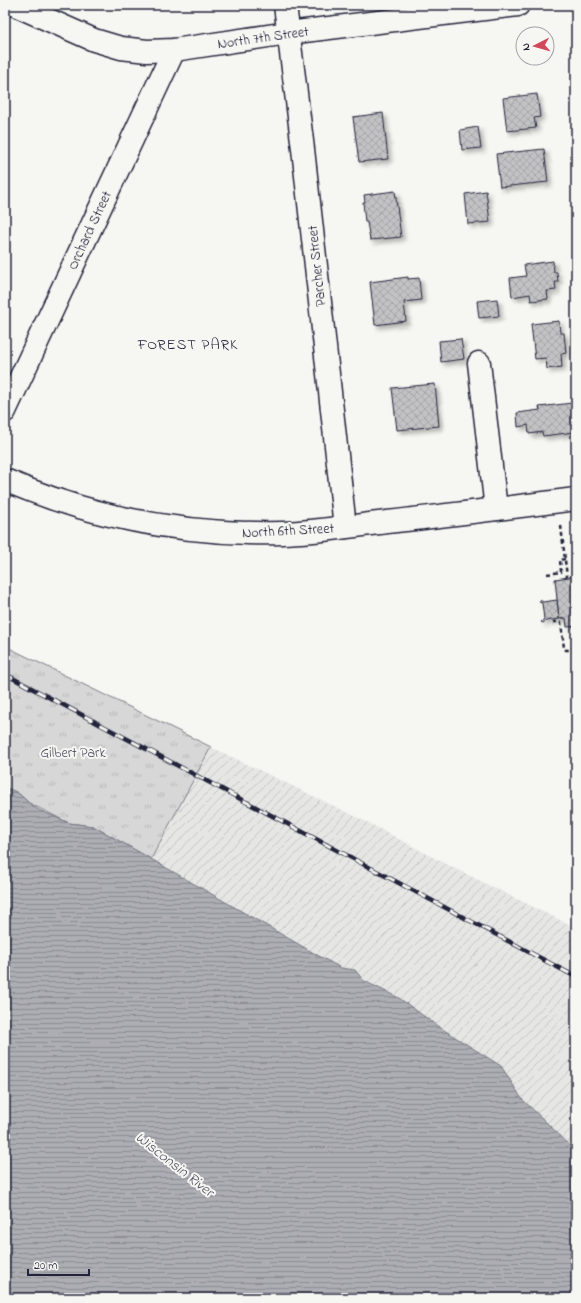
<svg xmlns="http://www.w3.org/2000/svg" width="581" height="1303" font-family="'Indie Flower',sans-serif">
<style>
.industrial{fill:url(#industrial-furrows)}
.park{fill:url(#park-tufts);stroke:#7c7c89}
.water{fill:url(#water-rules);stroke:#757583}
.building{fill:url(#building-cross-hatch);stroke:#22223b;filter:url(#shadow)}
.lines{fill:none;stroke-linecap:round;stroke-linejoin:round}
.minor-casing{stroke:#22223b;stroke-width:25}
.major-casing{stroke:#22223b;stroke-width:25}
.path{stroke:#22223b;stroke-width:2.5;stroke-dasharray:4 3;stroke-linecap:butt}
.minor{stroke:#f6f6f2;stroke-width:22}
.major{stroke:#f6f6f2;stroke-width:22}
.rail-casing{stroke:#22223b;stroke-width:4.5}
.rail{stroke:#f6f6f2;stroke-width:3;stroke-dasharray:9;stroke-linecap:butt}
.labels{text-anchor:middle;stroke-width:4;stroke-linejoin:round;paint-order:stroke}
.street-label{font-size:14px;fill:#22223b;stroke:#f6f6f2}
.park-label{font-size:14px;fill:#4f4f62;stroke:#f6f6f2}
.neighbourhood-label{font-size:15px;letter-spacing:1px;fill:#22223b;stroke:#f6f6f2}
.water-label{font-size:15px;font-style:italic;fill:#535365;stroke:#f6f6f2}
</style>
<defs>
<pattern id="industrial-furrows" width="10" height="10" patternUnits="userSpaceOnUse"><rect width="10" height="10" fill="#e6e6e4"/><path d="M-1 1l2-2M0 10L10 0M9 11l2-2" fill="none" stroke="#c5c5c4"/></pattern>
<pattern id="park-tufts" width="24" height="20" patternUnits="userSpaceOnUse"><rect width="24" height="20" fill="#d7d7d7"/><path d="M3 7l-1-3M5 7V3M7 7l1-3M15 17l-1-3M17 17v-4M19 17l1-3" fill="none" stroke="#b8b8b9"/></pattern>
<pattern id="water-rules" width="6" height="5" patternUnits="userSpaceOnUse"><rect width="6" height="5" fill="#adadb3"/><path d="M0 2.5h6" fill="none" stroke="#8c8c93"/></pattern>
<pattern id="building-cross-hatch" width="8" height="8" patternUnits="userSpaceOnUse"><rect width="8" height="8" fill="#c2c2c4"/><path d="M0 0l8 8M0 8l8-8" fill="none" stroke="#a6a6a9"/></pattern>
<filter id="shadow"><feDropShadow dx="3.5" dy="3.5" stdDeviation="2" flood-color="#0004"/></filter>
</defs>
<rect width="100%" height="100%" fill="#f6f6f2"/>
<filter id="ink" filterUnits="userSpaceOnUse"><feTurbulence type="fractalNoise" baseFrequency=".025" numOctaves="2"/><feDisplacementMap in="SourceGraphic" scale="8" xChannelSelector="R" yChannelSelector="G"/><feConvolveMatrix kernelMatrix="1 2 1 2 8 2 1 2 1" color-interpolation-filters="sRGB"/></filter>
<g filter="url(#ink)">
<polygon class="industrial" points="211,747 363,820 444,863 576,928 576,1151 522,1099 501,1066 436,1025 399,998 364,981 355,970 341,968 319,956 151,859"/>
<polygon class="park" points="5,646 211,747 151,859 93,826 69,823 29,803 18,793 9,789 5,790"/>
<polygon class="water" points="9,789 18,793 29,803 39,810 69,823 93,826 151,859 319,956 341,968 355,970 364,981 399,998 436,1025 501,1066 522,1099 576,1151 576,1298 5,1298 5,790"/>
<g class="building">
<polygon points="537,94 540,117 534,118 536,128 507,131 503,98"/>
<polygon points="383,113 388,159 359,162 353,117"/>
<polygon points="478,127 481,148 462,150 460,130"/>
<polygon points="544,149 548,182 500,187 496,154"/>
<polygon points="395,191 401,237 370,240 367,222 365,222 363,202 365,202 364,195"/>
<polygon points="486,191 490,222 468,224 465,194"/>
<polygon points="553,261 554,272 557,272 558,282 555,282 556,290 547,291 548,299 531,301 530,294 512,297 510,278 526,276 524,265"/>
<polygon points="408,277 408,279 419,278 421,300 404,302 406,321 375,325 370,282"/>
<polygon points="497,299 499,316 479,318 477,301"/>
<polygon points="559,321 560,333 564,333 566,353 561,354 562,367 547,369 546,358 535,359 531,324"/>
<polygon points="461,339 464,359 441,362 439,341"/>
<polygon points="435,384 439,426 397,430 392,388"/>
<polygon points="572,403 575,432 543,436 542,432 529,434 528,425 518,427 517,413 540,410 539,407"/>
<polygon points="576,576 576,626 567,627 566,618 559,619 555,579"/>
<polygon points="540,600 543,602 557,600 559,619 546,621 543,623 541,622 544,619 542,603 539,602"/>
</g>
<g class="lines">
<defs>
<g id="minor">
<polyline points="15,5 94,40 121,48 147,51 174,50 288,33 518,5"/>
<polyline points="285,5 303,149 345,527"/>
<polyline points="479,363 496,509"/>
<polyline points="5,411 174,50"/>
</g>
<path id="major" d="M5 480C92 518 187 535 282 533 317 532 352 526 387 522 450 515 513 507 576 499"/>
</defs>
<use href="#minor" class="minor-casing"/>
<use href="#major" class="major-casing"/>
<g class="path">
<polyline points="561,526 567,577"/>
<polyline points="547,574 561,572 560,560 565,559"/>
<polyline points="553,622 559,622 561,623 564,648 566,650 576,650"/>
</g>
<use href="#minor" class="minor"/>
<use href="#major" class="major"/>
<defs>
<polyline id="rail" points="5,674 576,977"/>
</defs>
<use href="#rail" class="rail-casing"/>
<use href="#rail" class="rail"/>
</g>
</g>
<g class="labels">
<g class="street-label">
<text transform="translate(263 37) rotate(-8)" y="5">North 7th Street</text>
<text transform="translate(89 230) rotate(-65)" y="5">Orchard Street</text>
<text transform="translate(316 266) rotate(-96)" y="5">Parcher Street</text>
<text transform="translate(288 530) rotate(-3)" y="5">North 6th Street</text>
</g>
<g class="park-label">
<text x="73" y="757">Gilbert Park</text>
</g>
<g class="neighbourhood-label">
<text x="188" y="349">FOREST PARK</text>
</g>
<g class="water-label">
<text transform="translate(175 1164) rotate(38)" y="5">Wisconsin River</text>
</g>
</g>
<rect width="581" height="1303" fill="none" stroke="#f6f6f2" stroke-width="20"/>
<rect x="10" y="10" width="561" height="1283" fill="none" stroke="#22223b" stroke-width="1.5" filter="url(#ink)"/>
<g transform="translate(535 46) rotate(264)"><circle r="19" fill="#f6f6f2" stroke="#a1a1a9"/>
<path d="M0-3L7 15L0 10L-7 15Z" fill="#d1495b"/>
<text y="-6" font-size="11" font-weight="bold" text-anchor="middle" fill="#22223b">N</text>
</g>
<path d="M28 1269v6h61v-6" fill="none" stroke="#22223b" stroke-width="2"/>
<text x="34" y="1269" font-size="12" fill="#22223b" stroke="#f6f6f2" stroke-width="3" paint-order="stroke">20 m</text>
</svg>
